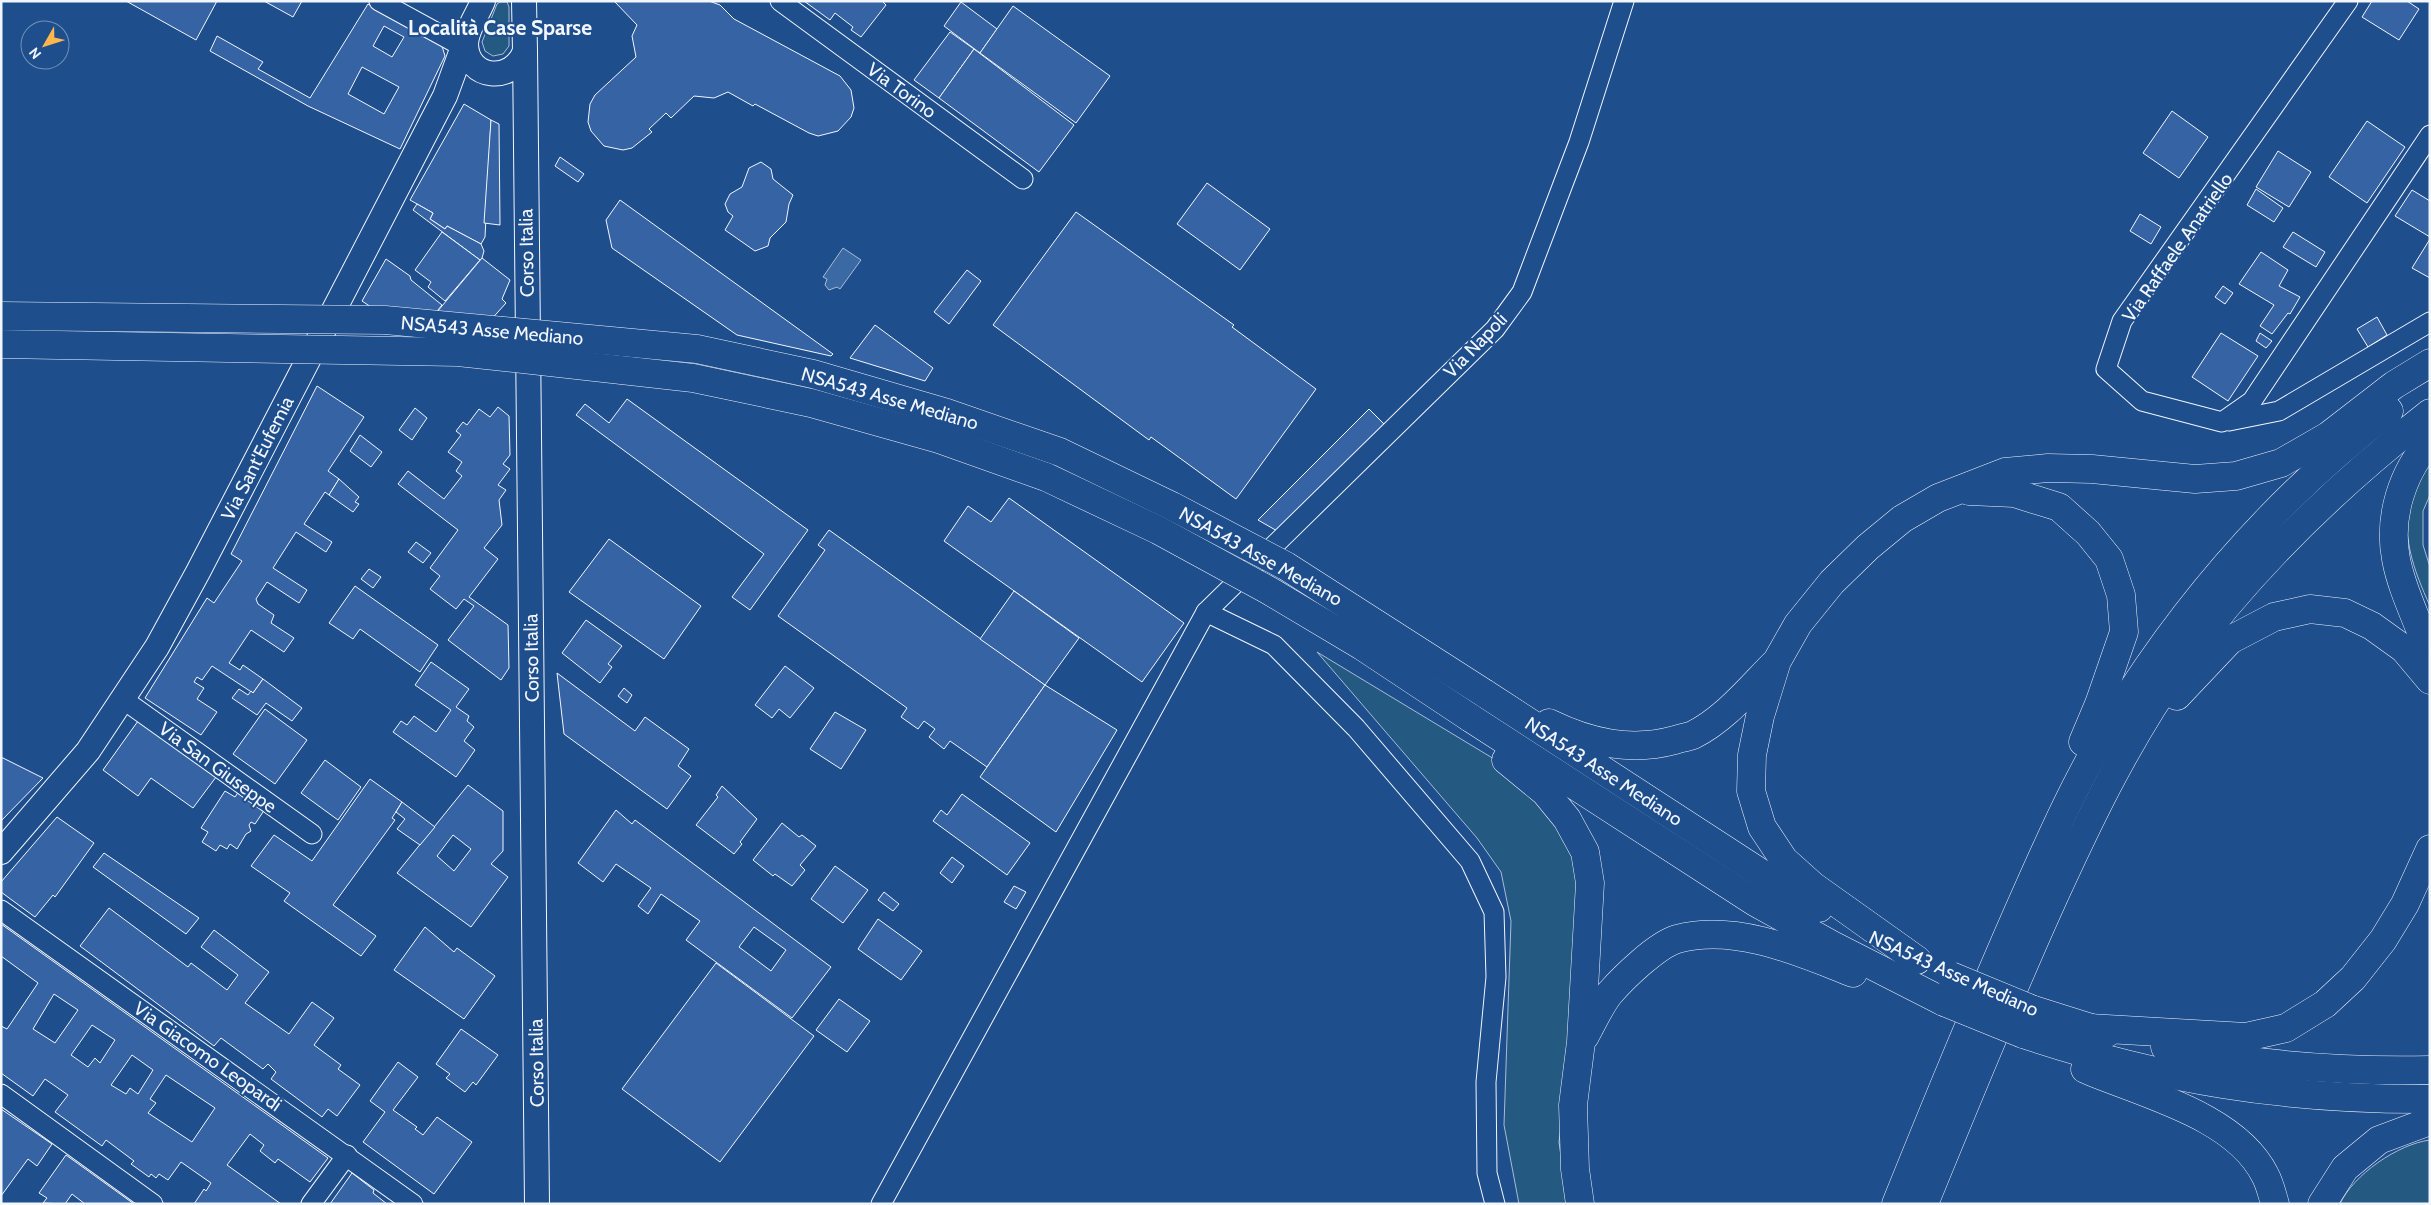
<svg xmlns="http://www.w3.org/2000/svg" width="2431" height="1205" font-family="Cabin,sans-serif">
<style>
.green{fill:#245a82;stroke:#a8bbd7}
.water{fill:#3b69a3;stroke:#a8bbd7}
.building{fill:#3563a3;stroke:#f2f6ff;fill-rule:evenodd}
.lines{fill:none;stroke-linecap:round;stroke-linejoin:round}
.minor-casing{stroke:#f2f6ff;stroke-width:21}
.tertiary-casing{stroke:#f2f6ff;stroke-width:26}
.trunk-casing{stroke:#f2f6ff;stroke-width:29}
.minor{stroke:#1f4e8c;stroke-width:19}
.tertiary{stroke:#1f4e8c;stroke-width:24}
.trunk{stroke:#1f4e8c;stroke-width:28}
.trunk-bridge-casing{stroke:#f2f6ff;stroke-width:29;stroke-linecap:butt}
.trunk-bridge{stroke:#1f4e8c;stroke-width:28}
.labels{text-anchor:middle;stroke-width:4;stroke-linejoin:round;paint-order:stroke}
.street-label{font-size:19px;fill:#f2f6ff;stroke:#1f4e8c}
.quarter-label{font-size:21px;font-weight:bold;fill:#f2f6ff;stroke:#1f4e8c}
</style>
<rect width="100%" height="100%" fill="#1f4e8c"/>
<g class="green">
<polygon points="500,2 507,2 509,7 509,46 503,54 493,56 485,51 482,42 497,4"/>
<path d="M2430 458V495L2423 511V545L2430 567V606C2414 571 2399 532 2412 493 2416 481 2424 469 2430 458Z"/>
<polygon points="1317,652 1504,765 1550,810 1576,851 1587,911 1559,1142 1568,1204 1519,1204 1504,1125 1511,921 1501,872 1477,838"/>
<path d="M2430 1140V1204H2340C2353 1175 2398 1144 2430 1140Z"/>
</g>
<polygon class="water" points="843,248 861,260 840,289 837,287 829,290 825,285 827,279 823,277"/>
<g class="building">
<polygon points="126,1 217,1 196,40"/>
<polygon points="264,1 302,1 293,17"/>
<polygon points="614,1 709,1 720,5 734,19 840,76 851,90 854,108 851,117 838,131 818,136 809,133 755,104 753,106 728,92 714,98 694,96 671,118 666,113 649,129 652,132 632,148 623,150 604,146 591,131 588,122 590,104 595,95 636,57 632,36 637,25"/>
<polygon points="804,1 882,1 886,5 861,37 851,30 853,27 835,13 830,20"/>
<polygon points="2372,1 2407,1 2419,9 2399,40 2362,17"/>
<polygon points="961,2 997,29 980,53 944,26"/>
<path d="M368 4 442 46 445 56 400 149 308 106 210 51 217 36 263 62 258 69 310 98ZM384 26 404 37 392 57 373 46ZM362 67 399 87 384 114 348 94Z"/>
<polygon points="1013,6 1110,76 1076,123 980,53"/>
<polygon points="950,32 974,49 939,98 914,80"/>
<polygon points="974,49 1074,125 1039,172 939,98"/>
<polygon points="464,104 491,120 485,237 481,244 447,226 445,229 430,219 433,213 410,200"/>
<polygon points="2172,111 2208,137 2179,178 2143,153"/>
<polygon points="491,120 499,124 500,225 484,223"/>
<polygon points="2367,121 2405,147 2367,203 2329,177"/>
<polygon points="2278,151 2311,172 2289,207 2256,187"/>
<polygon points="560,157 584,174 578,182 555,166"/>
<polygon points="761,162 771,169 773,179 793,195 789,204 786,222 770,238 768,246 755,251 725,230 733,216 728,212 725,204 730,194 742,187 749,168"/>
<polygon points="1207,183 1270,229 1240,270 1177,224"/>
<polygon points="2256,189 2283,208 2274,222 2247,205"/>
<polygon points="2412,190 2430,201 2430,237 2395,216"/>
<polygon points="620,200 833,354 831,356 737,335 612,248 606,220"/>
<polygon points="417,204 433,213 430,219 445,229 447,226 481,244 484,251 482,258 480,260 413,210"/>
<polygon points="1076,212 1234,325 1232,327 1316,389 1236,499 1151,437 1149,440 993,325"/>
<polygon points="2140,214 2161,227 2151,244 2130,231"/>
<polygon points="442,232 480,260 445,301 428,287 431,282 415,270"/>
<polygon points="2293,232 2325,252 2316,267 2283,247"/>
<polygon points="2430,239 2430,278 2412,268"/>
<polygon points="2261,252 2288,270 2279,286 2300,297 2290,314 2288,313 2272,334 2260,326 2274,305 2239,284"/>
<polygon points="482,258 510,280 502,299 506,303 472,341 437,312"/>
<polygon points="386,259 410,276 411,280 442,305 416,337 362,301"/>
<polygon points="967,270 981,281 949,324 934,312"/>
<polygon points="2223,286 2233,293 2225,304 2215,297"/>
<polygon points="2377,317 2387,335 2368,347 2357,329"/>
<polygon points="875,325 933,368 925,381 850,358"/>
<polygon points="2221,333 2258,356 2228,401 2192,377"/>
<polygon points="2260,333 2272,341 2266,348 2256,341"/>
<polygon points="317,386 364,417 328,471 339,479 329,495 325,492 304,524 332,542 326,552 296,532 273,568 307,590 299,603 267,582 256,599 258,604 274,615 271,623 294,638 284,652 251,630 229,663 240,670 243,665 263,679 253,693 212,666 202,680 197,677 194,682 204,688 197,699 217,712 201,735 145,698 207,598 214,603 242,561 231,554"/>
<polygon points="627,399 808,530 750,610 732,597 764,554 576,415 585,404 609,423"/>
<polygon points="498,407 509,416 510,455 503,464 510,469 498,485 506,490 499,500 502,525 484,548 498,559 469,597 508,625 509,668 501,680 448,640 474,606 464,599 456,609 430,589 440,576 430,568 458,530 398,484 408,471 444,499 462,476 456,471 462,462 448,452 461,435 456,431 463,422 467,425 479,409 490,417"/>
<polygon points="415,408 427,418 412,440 399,430"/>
<polygon points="1369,409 1385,425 1279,532 1258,520"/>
<polygon points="360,435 382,452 371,467 350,451"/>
<polygon points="339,479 359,497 355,502 359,504 353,512 329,495"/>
<polygon points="1009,498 1184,623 1142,682 944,541 968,506 991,522"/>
<polygon points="829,530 1045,685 987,767 950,741 944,749 929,737 935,729 924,721 918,729 901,717 907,708 778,616 825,550 818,545"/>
<polygon points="609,539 701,606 664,659 569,592"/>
<polygon points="416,542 431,553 423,563 408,552"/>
<polygon points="369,569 381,577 373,588 361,579"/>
<polygon points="355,586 438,645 420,672 360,629 353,639 329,623"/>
<polygon points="1014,591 1079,638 1045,685 980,639"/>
<polygon points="586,620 622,646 608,664 612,667 600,683 562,653"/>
<polygon points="431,662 469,689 456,707 469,716 467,721 474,727 464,741 475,750 456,777 393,732 401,721 407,725 414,716 436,732 451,710 415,685"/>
<polygon points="785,666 814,688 790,718 779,709 772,718 755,705"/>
<polygon points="557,673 635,731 645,717 689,749 678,766 691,776 667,809 564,734"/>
<polygon points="263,679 302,708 292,721 266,703 257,715 232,698 239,689 248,695 251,691 253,693"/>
<polygon points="1045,685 1117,730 1056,832 980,777"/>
<polygon points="624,688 632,695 627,703 618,696"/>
<polygon points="265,709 307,740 275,784 233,754"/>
<polygon points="835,712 866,730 841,769 810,749"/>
<polygon points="138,721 219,773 193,808 151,778 138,796 103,770"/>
<polygon points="1,757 43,778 1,821"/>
<polygon points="325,760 361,787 338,820 301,793"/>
<polygon points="370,779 402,802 392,818 395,820 333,905 376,936 361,956 284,901 290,893 251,866 274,835 312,861"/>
<path d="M468 785 503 811V851L491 864 508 877 471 927 397 873ZM453 835 471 849 454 871 437 856Z"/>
<polygon points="722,786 757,819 740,842 742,844 734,854 696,825 718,797 716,795"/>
<polygon points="225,791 235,797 239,791 265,809 255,824 251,822 249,825 251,831 246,834 237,849 230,844 227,849 220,845 216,851 202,842 208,832 201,828"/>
<polygon points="962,794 1030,843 1007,875 933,821 941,810 947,815"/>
<polygon points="402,802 435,827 420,845 397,829 405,819 396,812"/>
<path d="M616 810 632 824 635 820 831 967 792 1018 686 940 700 921 661 894 648 914 638 906 651 888 616 864 603 882 578 863ZM754 927 786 950 771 971 739 947Z"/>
<polygon points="57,817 94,843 55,897 53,895 35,917 1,892 1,882"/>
<polygon points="782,823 799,837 802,835 816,846 800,865 805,870 792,886 775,874 773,876 753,860"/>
<polygon points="104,853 199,918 186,934 93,867"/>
<polygon points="952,857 964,866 952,883 940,873"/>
<polygon points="835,866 868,890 843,923 811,899"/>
<polygon points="1014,886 1026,892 1016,909 1004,902"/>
<polygon points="884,892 899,904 893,911 878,900"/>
<polygon points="109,908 188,967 191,963 227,990 238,975 201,947 214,930 269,972 245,1003 289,1034 312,1002 334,1018 314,1045 341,1065 338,1069 360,1085 337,1116 328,1109 322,1117 271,1079 276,1072 268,1064 263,1069 221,1038 214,1046 80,946"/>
<polygon points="878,919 922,951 901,980 858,949"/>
<path d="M1 924 328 1158 310 1182 278 1159 275 1163 260 1151 264 1145 250 1134 227 1165 281 1204H194L204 1189 206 1191 211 1183 181 1162 168 1180 159 1174 156 1178 151 1174 149 1177 131 1164 134 1161 106 1140 102 1146 55 1112 68 1095 45 1079 33 1096 1 1073V1026L7 1029 38 983 1 956ZM54 994 78 1010 55 1043 33 1029ZM92 1025 115 1040 100 1063 95 1058 88 1067 71 1055ZM132 1055 153 1070 138 1094 130 1088 126 1094 111 1085ZM166 1075 215 1108 192 1142 148 1113 156 1103 150 1099Z"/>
<polygon points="425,927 454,952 457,948 495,976 464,1019 394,970"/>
<polygon points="716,963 814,1036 720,1162 622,1089"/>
<polygon points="839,999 870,1021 847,1052 816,1030"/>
<polygon points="461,1029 498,1055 476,1085 473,1082 465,1092 446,1078 450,1074 436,1064"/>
<polygon points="398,1062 418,1077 393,1110 417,1127 415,1129 423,1135 437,1117 472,1142 434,1194 363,1142 385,1112 370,1101"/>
<polygon points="1,1109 52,1144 37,1166 28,1159 1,1196"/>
<polygon points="66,1155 134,1204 85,1204 72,1194 65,1204 43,1203 47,1198 39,1193"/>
<polygon points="352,1173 374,1190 373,1193 387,1204 330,1204"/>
</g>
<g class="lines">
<defs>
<g id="minor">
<polyline points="379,1 463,47"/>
<polyline points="780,1 1023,179"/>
<polyline points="2348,1 2122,321 2106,369 2142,401 2222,422 2252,401 2430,135"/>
<polyline points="2229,421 2279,411 2430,322"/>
<polyline points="1206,612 1274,645 1356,728 1470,861 1494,912 1496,977 1486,1082 1487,1173 1495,1204"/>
<polyline points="124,700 312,834"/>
<polyline points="1,910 413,1204"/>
<polyline points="1,1094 153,1204"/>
<polyline points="311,1204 347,1155"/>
<polyline points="881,1204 1206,612 1495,329 1522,292 1579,142 1624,1"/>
</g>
<g id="tertiary">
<path d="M483 1C478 14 466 30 466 44 467 80 513 84 525 51L524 1"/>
<polyline points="525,51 537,1204"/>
<polyline points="1,852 88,751 157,647 198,572 445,96 467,36"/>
</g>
<g id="trunk">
<path d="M2430 441C2402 473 2388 517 2396 559 2402 592 2420 624 2430 657"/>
<polyline points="1969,491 2014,493 2059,507 2088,533 2109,559 2121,595 2124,632 2099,704 2083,742"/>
<polyline points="1484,693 1770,879 1819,908"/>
<polyline points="2177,696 2230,640 2274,617 2310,609 2345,613 2372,626 2404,649 2430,680"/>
<polyline points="1469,717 1755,902 1832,945 1944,1002"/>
<path d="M1549 723C1590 743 1631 752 1675 740 1681 738 1688 737 1693 735 1725 719 1750 688 1774 664"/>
<polyline points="1506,760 1545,792 1567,819 1585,852 1590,883 1581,1042 1573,1105 1575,1169 1580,1204"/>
<polyline points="1917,960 1813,886 1784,860 1762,827 1751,791 1752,755 1760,716 1777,661 1798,624 1832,582 1868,547 1902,519 1938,498 2005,472 2048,468 2092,469 2195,479 2236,476 2281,463 2328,436 2394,385 2430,363"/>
<polyline points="2031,1009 2107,1033"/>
<polyline points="2089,1028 2246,1037 2286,1028 2325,1004 2353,978 2383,940 2405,904 2430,849"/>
<path d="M2023 1034C2161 1080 2284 1100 2430 1099"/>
<path d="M1585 1036C1593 1022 1600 1005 1610 993 1624 977 1657 945 1677 939 1735 923 1800 952 1853 973"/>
<path d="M2165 1047C2253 1065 2340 1072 2430 1070"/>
<path d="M2085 1069C2142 1094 2235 1115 2265 1175 2270 1184 2272 1194 2275 1204"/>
<path d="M1896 1204C1935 1107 1975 1010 2017 914 2046 849 2074 783 2112 722 2185 603 2278 497 2389 411"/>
<path d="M1924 1204C1964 1106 2004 1008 2047 912 2086 826 2126 741 2181 664 2251 568 2336 486 2430 413"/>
<polyline points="2322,1204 2345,1168 2379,1140 2430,1121"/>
</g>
</defs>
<use href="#minor" class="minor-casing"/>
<use href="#tertiary" class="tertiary-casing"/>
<use href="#trunk" class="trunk-casing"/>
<use href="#minor" class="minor"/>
<use href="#tertiary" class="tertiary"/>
<use href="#trunk" class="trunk"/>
<defs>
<g id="trunk-bridge">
<polyline points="1,316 385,320 697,349 813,374 947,413 1060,452 1172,506 1286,566 1484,693"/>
<polyline points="1,344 458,352 693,378 811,403 939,439 1046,477 1158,530 1268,590 1362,646 1469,717"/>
<polyline points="1951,976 2031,1009"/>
<polyline points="1944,1002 2023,1034"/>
</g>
</defs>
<use href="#trunk-bridge" class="trunk-bridge-casing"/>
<use href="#trunk-bridge" class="trunk-bridge"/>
</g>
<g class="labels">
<g class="street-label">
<text transform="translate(902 90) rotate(36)" y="7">Via Torino</text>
<text transform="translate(2177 247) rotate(-55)" y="7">Via Raffaele Anatriello</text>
<text transform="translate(526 253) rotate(-91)" y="7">Corso Italia</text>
<text transform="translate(492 330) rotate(5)" y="7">NSA543 Asse Mediano</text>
<text transform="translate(1475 345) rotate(-46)" y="7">Via Napoli</text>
<text transform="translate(890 398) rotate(16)" y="7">NSA543 Asse Mediano</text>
<text transform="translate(257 458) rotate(-63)" y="7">Via Sant'Eufemia</text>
<text transform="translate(1261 556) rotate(29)" y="7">NSA543 Asse Mediano</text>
<text transform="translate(531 658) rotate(-91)" y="7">Corso Italia</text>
<text transform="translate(218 767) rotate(36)" y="7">Via San Giuseppe</text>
<text transform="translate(1604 771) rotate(33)" y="7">NSA543 Asse Mediano</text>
<text transform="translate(1954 973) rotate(24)" y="7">NSA543 Asse Mediano</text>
<text transform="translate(208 1056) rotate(35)" y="7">Via Giacomo Leopardi</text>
<text transform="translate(536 1063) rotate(-91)" y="7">Corso Italia</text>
</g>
<g class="quarter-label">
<text x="500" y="35">Località Case Sparse</text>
</g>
</g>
<rect width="2431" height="1205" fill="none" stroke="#f2f6ff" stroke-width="5"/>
<g transform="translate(45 45) rotate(231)"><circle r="24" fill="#1f4e8c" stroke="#7391ba"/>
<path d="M0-4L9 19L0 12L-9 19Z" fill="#ffb74d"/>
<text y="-8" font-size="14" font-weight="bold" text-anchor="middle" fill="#f2f6ff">N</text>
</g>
</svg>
